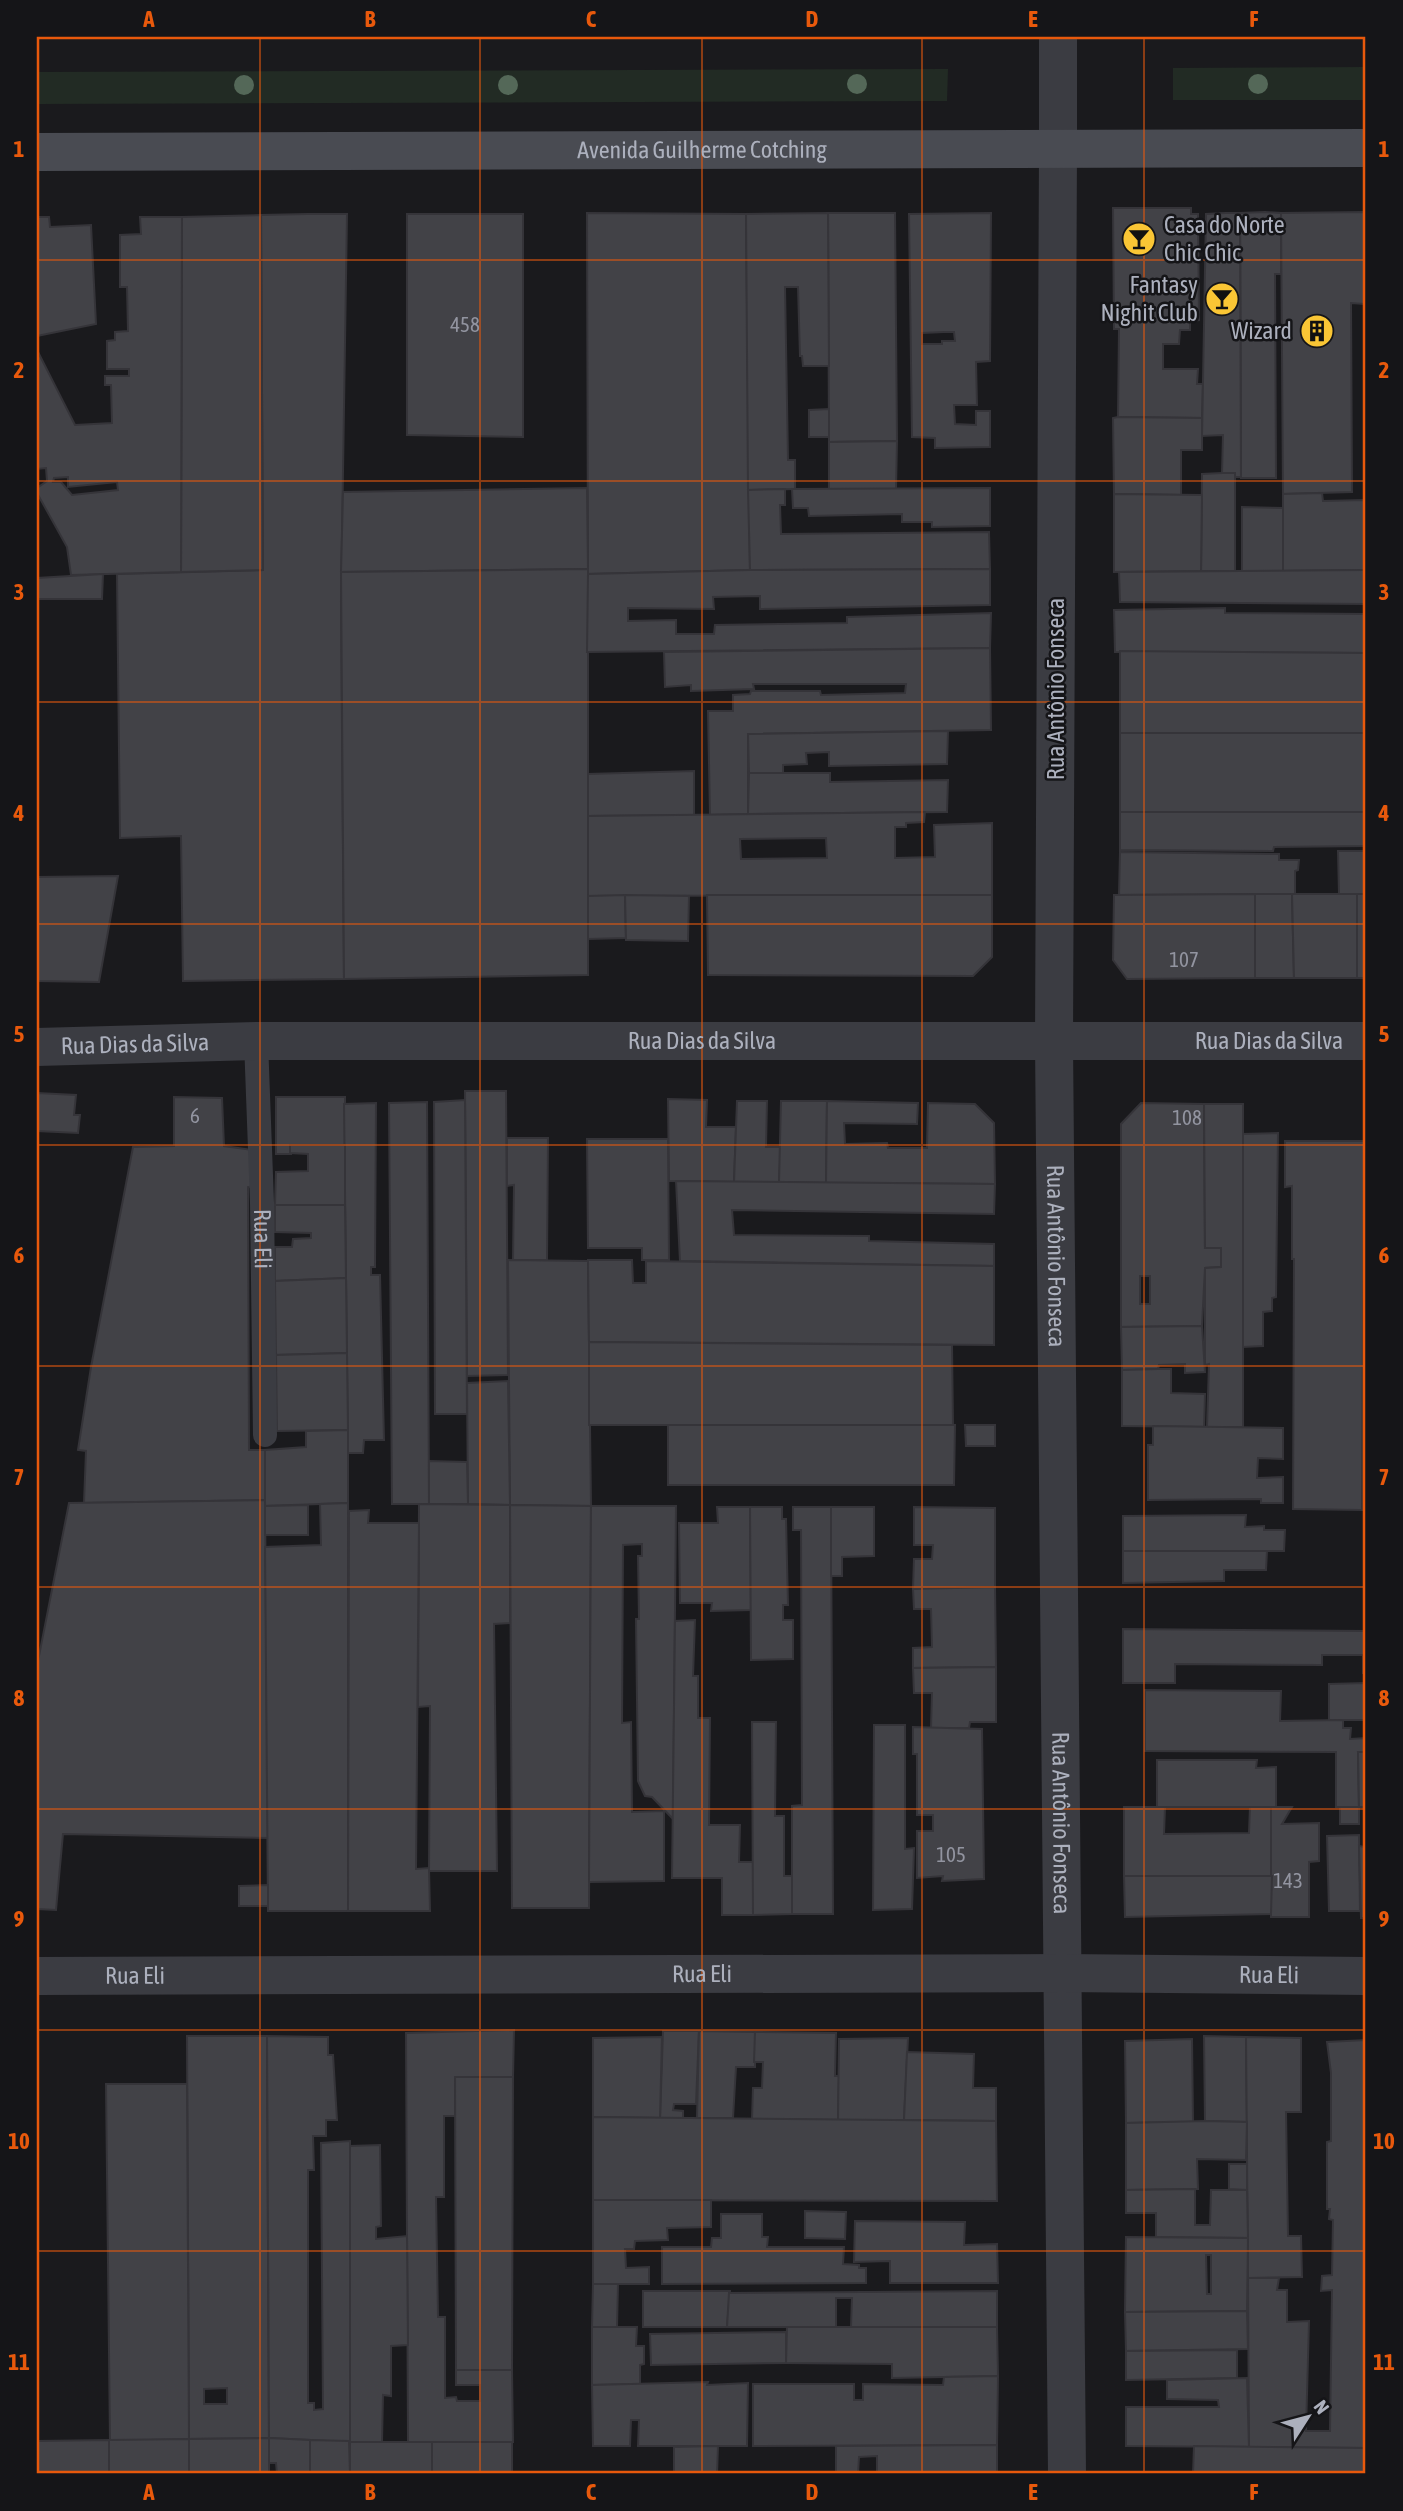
<svg xmlns="http://www.w3.org/2000/svg" width="1403" height="2511" font-family="'Asap Condensed',sans-serif">
<style>
.green{fill:#222b24}
.building{fill:#424247;stroke:#353439;stroke-width:2;fill-rule:evenodd}
.lines{fill:none;stroke-linecap:round;stroke-linejoin:round}
.service{stroke:#3b3c42;stroke-width:24}
.minor{stroke:#3b3c42;stroke-width:38}
.tertiary{stroke:#3b3c42;stroke-width:38}
.secondary{stroke:#494b52;stroke-width:38}
.tree{fill:#546858}
.grid{fill:none;stroke:#e8590c;stroke-width:2;stroke-opacity:0.55}
.labels{text-anchor:middle;stroke-width:5;stroke-linejoin:round;paint-order:stroke}
.number-label{font-size:21px;fill:#9294a0}
.street-label{font-size:24px;fill:#acb0bd;stroke:#151518}
.poi-label{font-size:24px;fill:#acb0bd;stroke:#151518;text-anchor:end}
.neatline{fill:none;stroke:#e8590c;stroke-width:2.5}
.grid-label{font-size:23px;text-anchor:middle;font-weight:bold;fill:#e8590c}
</style>
<rect width="100%" height="100%" fill="#1a1a1d"/>
<g class="green">
<polygon points="1366,67 1366,100 1173,100 1173,68"/>
<polygon points="948,69 947,101 37,104 37,72"/>
</g>
<g class="building">
<polygon points="1113,208 1191,208 1191,214 1198,214 1199,320 1190,321 1190,330 1180,330 1179,344 1163,344 1163,369 1198,369 1197,384 1203,384 1202,418 1118,417 1119,329 1114,329"/>
<polygon points="1265,212 1281,213 1281,274 1275,274 1276,478 1241,478 1240,213"/>
<polygon points="1364,212 1364,304 1351,303 1352,492 1283,494 1281,213"/>
<polygon points="587,213 746,214 750,570 588,574"/>
<polygon points="828,213 895,213 897,441 829,442"/>
<polygon points="828,213 829,366 803,366 802,356 800,356 798,287 785,287 788,460 795,460 795,489 748,490 746,214"/>
<path d="M991 213 990 361 976 362 977 405H954L955 424 976 425V411H990V447L935 448V438L912 437 909 214ZM944 332H954L955 341H942V344H922V333Z"/>
<polygon points="1225,213 1240,213 1241,477 1235,477 1235,473 1222,473 1223,435 1202,436 1206,214"/>
<polygon points="307,214 347,214 341,602 344,979 183,981 181,836 120,838 117,574 263,570 261,215"/>
<polygon points="407,214 523,214 523,437 407,435"/>
<polygon points="261,215 263,570 181,572 182,217"/>
<polygon points="37,217 49,217 50,227 91,225 96,324 37,336"/>
<path d="M140 217H182L181 572 71 575 67 547 37 493V488L47 481 46 468 37 469V350L75 425 112 423 111 385H105V376H129V369H107V341L115 340V332L128 331 127 287H120V235L141 234ZM68 477V487L117 482 118 490 72 495 61 482H53L54 478Z"/>
<polygon points="829,409 829,437 809,437 809,410"/>
<polygon points="1118,417 1202,418 1202,450 1181,450 1181,495 1114,494 1113,418"/>
<polygon points="897,441 896,489 829,489 829,442"/>
<polygon points="1222,473 1235,473 1235,571 1201,571 1202,474"/>
<polygon points="587,488 588,569 341,572 343,492"/>
<polygon points="990,488 990,526 932,527 932,522 902,522 902,514 809,516 808,508 793,508 792,489"/>
<polygon points="785,489 785,505 780,505 781,534 989,532 990,569 750,570 748,490"/>
<polygon points="1322,493 1323,501 1364,500 1364,570 1283,571 1283,494"/>
<polygon points="1114,494 1202,495 1201,571 1114,572"/>
<polygon points="1242,507 1283,508 1283,571 1242,571"/>
<rect x="1364" y="508" width="2" height="40"/>
<polygon points="588,569 588,975 344,979 341,572"/>
<polygon points="990,569 990,605 760,609 760,596 713,597 714,609 628,608 628,621 676,620 676,634 714,634 715,625 847,623 847,617 991,613 990,648 587,652 588,574 750,570"/>
<polygon points="1364,570 1366,570 1366,604 1120,602 1119,572"/>
<polygon points="103,574 102,599 37,599 37,578"/>
<polygon points="1225,608 1225,613 1366,614 1366,653 1115,652 1114,610"/>
<polygon points="990,648 991,730 748,734 748,814 710,815 708,711 733,711 733,695 750,694 751,691 820,691 821,695 905,693 906,684 753,684 754,689 691,691 691,685 665,687 664,652"/>
<polygon points="1120,651 1366,653 1366,733 1120,733"/>
<polygon points="948,731 947,764 829,766 829,752 806,753 807,764 783,765 783,773 749,773 748,734"/>
<rect x="1120" y="733" width="246" height="79"/>
<polygon points="694,771 694,815 588,816 588,774"/>
<polygon points="749,773 830,773 830,782 948,780 947,812 748,814"/>
<path d="M925 812 924 822 906 823V827H895V858L935 857 934 825 992 823V895L588 896V816ZM826 838 827 858 741 859 740 839Z"/>
<polygon points="1120,812 1366,812 1366,846 1274,847 1273,851 1120,850"/>
<polygon points="1338,851 1366,851 1366,894 1339,894"/>
<polygon points="1120,852 1279,854 1279,860 1299,860 1298,870 1295,871 1295,894 1119,895"/>
<polygon points="118,876 99,982 37,981 37,877"/>
<polygon points="1255,894 1255,978 1127,979 1113,960 1114,895"/>
<polygon points="1255,894 1292,894 1294,978 1255,978"/>
<polygon points="1292,894 1357,894 1357,978 1294,978"/>
<rect x="1357" y="894" width="9" height="84"/>
<polygon points="625,895 626,938 588,939 588,896"/>
<polygon points="625,895 689,896 688,941 626,940"/>
<polygon points="707,895 992,895 992,957 973,976 708,975"/>
<polygon points="465,1091 506,1091 508,1375 467,1376"/>
<polygon points="37,1093 76,1095 74,1115 80,1115 78,1133 37,1131"/>
<polygon points="174,1097 222,1098 224,1146 253,1150 254,1186 248,1187 249,1450 265,1450 265,1500 84,1503 86,1451 78,1450 91,1367 133,1147 174,1146"/>
<polygon points="276,1097 345,1097 345,1145 290,1145 291,1154 276,1154"/>
<polygon points="668,1099 707,1100 706,1127 736,1127 734,1182 669,1181"/>
<polygon points="465,1100 467,1414 435,1414 434,1102"/>
<polygon points="737,1101 767,1101 766,1147 781,1147 779,1182 734,1182"/>
<polygon points="781,1101 827,1101 826,1183 779,1182"/>
<polygon points="827,1101 918,1103 917,1124 844,1123 845,1144 887,1143 888,1148 927,1148 928,1103 975,1104 994,1123 995,1184 826,1183"/>
<polygon points="427,1102 429,1504 392,1504 389,1103"/>
<polygon points="376,1103 375,1267 371,1267 371,1275 380,1275 384,1440 364,1440 363,1453 348,1453 344,1104"/>
<path d="M1141 1103 1204 1104 1205 1248H1221V1267L1205 1268 1202 1326 1121 1327V1124ZM1140 1276H1150V1304H1140Z"/>
<polygon points="1204,1104 1243,1104 1243,1427 1207,1427 1209,1364 1205,1365 1205,1268 1221,1267 1221,1248 1205,1248"/>
<polygon points="1365,1105 1366,1401 1363,1401 1365,1148"/>
<polygon points="1278,1133 1276,1297 1272,1298 1272,1311 1263,1312 1263,1346 1243,1347 1243,1134"/>
<polygon points="507,1138 548,1138 547,1260 513,1260 514,1185 507,1186"/>
<polygon points="587,1139 668,1139 669,1260 642,1260 642,1248 588,1248"/>
<polygon points="1285,1141 1364,1141 1362,1510 1293,1509 1294,1259 1292,1259 1292,1186 1285,1187"/>
<polygon points="290,1145 345,1145 345,1205 275,1205 276,1172 308,1171 308,1154 290,1153"/>
<polygon points="676,1181 995,1184 994,1214 732,1210 734,1235 869,1236 869,1241 994,1244 994,1266 680,1261"/>
<polygon points="275,1205 345,1205 346,1278 275,1281 275,1247 292,1247 293,1239 311,1238 311,1233 275,1232"/>
<polygon points="508,1260 588,1261 591,1506 510,1505"/>
<polygon points="588,1260 632,1260 633,1283 646,1283 646,1261 994,1266 994,1345 589,1342"/>
<polygon points="346,1278 347,1353 276,1355 275,1281"/>
<polygon points="1202,1326 1205,1372 1185,1373 1185,1364 1159,1365 1158,1369 1122,1370 1121,1327"/>
<polygon points="589,1342 952,1345 953,1425 589,1425"/>
<polygon points="347,1353 348,1430 277,1431 276,1355"/>
<polygon points="1158,1369 1171,1369 1171,1393 1205,1394 1204,1427 1122,1426 1122,1370"/>
<polygon points="508,1381 510,1505 468,1504 467,1383"/>
<polygon points="668,1425 955,1425 954,1485 668,1485"/>
<polygon points="965,1425 995,1425 995,1446 966,1446"/>
<polygon points="1153,1426 1283,1428 1283,1459 1258,1458 1257,1478 1283,1477 1283,1503 1261,1503 1261,1499 1148,1500 1148,1445 1153,1445"/>
<polygon points="348,1430 348,1503 265,1506 265,1450 306,1447 306,1431"/>
<polygon points="429,1461 467,1462 468,1504 429,1504"/>
<polygon points="265,1500 268,1838 63,1834 56,1910 37,1909 37,1666 69,1503"/>
<polygon points="348,1503 348,1911 268,1911 265,1547 321,1545 320,1504"/>
<polygon points="419,1504 510,1505 510,1623 494,1624 497,1871 429,1871 430,1706 418,1707"/>
<polygon points="308,1505 308,1535 265,1535 265,1506"/>
<polygon points="510,1505 591,1506 589,1908 512,1908"/>
<polygon points="591,1506 676,1506 673,1819 652,1797 645,1796 638,1781 636,1619 639,1619 638,1556 642,1556 642,1544 623,1545 622,1723 631,1722 632,1812 664,1811 664,1881 589,1882"/>
<polygon points="717,1507 750,1507 751,1610 711,1611 712,1603 680,1603 679,1523 718,1523"/>
<polygon points="750,1507 782,1507 782,1519 786,1519 788,1605 783,1605 783,1620 793,1620 793,1659 751,1660"/>
<polygon points="793,1507 831,1507 833,1914 792,1914 792,1806 802,1805 801,1530 793,1530"/>
<polygon points="831,1507 874,1507 874,1556 842,1557 842,1576 831,1576"/>
<polygon points="914,1507 995,1508 995,1587 913,1589 914,1559 932,1559 933,1545 914,1545"/>
<polygon points="369,1510 368,1523 419,1523 416,1869 429,1868 430,1911 348,1911 349,1511"/>
<polygon points="1246,1515 1245,1527 1264,1526 1264,1530 1285,1530 1284,1551 1123,1551 1123,1516"/>
<rect x="1364" y="1517" width="2" height="34"/>
<polygon points="1123,1551 1267,1551 1266,1570 1224,1570 1224,1581 1123,1583"/>
<polygon points="995,1587 996,1667 913,1668 913,1648 932,1647 931,1609 914,1609 913,1589"/>
<polygon points="695,1620 693,1676 698,1676 698,1718 710,1718 709,1825 740,1825 739,1862 753,1862 753,1915 722,1915 722,1878 672,1878 675,1621"/>
<polygon points="1123,1629 1366,1631 1366,1673 1363,1673 1363,1655 1322,1655 1322,1665 1175,1664 1175,1683 1123,1683"/>
<polygon points="996,1667 996,1722 970,1722 969,1728 931,1728 932,1693 914,1693 913,1668"/>
<polygon points="1366,1683 1366,1720 1329,1720 1329,1684"/>
<polygon points="1145,1690 1281,1691 1280,1721 1343,1720 1343,1728 1351,1728 1350,1739 1366,1738 1365,1752 1358,1752 1359,1807 1336,1807 1336,1752 1145,1751"/>
<polygon points="752,1722 776,1722 775,1816 784,1816 784,1876 792,1876 792,1914 753,1915"/>
<polygon points="874,1725 905,1725 905,1849 914,1848 912,1909 873,1910"/>
<polygon points="913,1727 982,1729 984,1879 942,1881 943,1876 917,1878 917,1831 933,1831 933,1815 917,1815 917,1754 913,1754"/>
<polygon points="1358,1752 1366,1752 1366,1807 1359,1807"/>
<polygon points="1157,1760 1257,1760 1256,1768 1276,1767 1276,1807 1157,1807"/>
<polygon points="1124,1807 1165,1807 1164,1834 1249,1833 1250,1807 1271,1807 1272,1876 1124,1876"/>
<polygon points="1271,1807 1292,1807 1282,1824 1319,1823 1319,1861 1309,1862 1309,1917 1271,1917"/>
<rect x="1340" y="1807" width="19" height="17"/>
<polygon points="1359,1835 1360,1911 1329,1911 1327,1836"/>
<polygon points="1359,1846 1366,1847 1366,1918 1361,1918"/>
<polygon points="1124,1876 1272,1876 1271,1914 1125,1917"/>
<polygon points="268,1885 268,1906 239,1906 239,1886"/>
<polygon points="514,2030 513,2077 455,2077 455,2116 444,2116 444,2197 436,2197 438,2317 445,2317 445,2398 456,2397 457,2401 480,2401 480,2385 456,2385 456,2370 512,2370 513,2442 408,2442 406,2033"/>
<polygon points="663,2031 699,2031 696,2104 674,2104 673,2110 683,2111 683,2118 660,2118"/>
<polygon points="699,2031 755,2032 755,2067 736,2067 733,2118 697,2118"/>
<polygon points="755,2032 836,2033 835,2076 839,2076 838,2120 752,2119 753,2088 762,2088 763,2062 754,2062"/>
<path d="M187 2036H267L269 2438 189 2439ZM227 2388V2404H204V2389Z"/>
<polygon points="267,2036 328,2037 328,2055 333,2055 337,2120 326,2120 326,2136 313,2136 314,2170 308,2170 308,2403 314,2403 314,2410 323,2409 321,2143 350,2141 350,2442 269,2438"/>
<polygon points="1204,2036 1246,2037 1247,2122 1205,2121"/>
<polygon points="662,2037 660,2118 593,2117 593,2038"/>
<polygon points="1246,2037 1301,2038 1301,2112 1286,2112 1288,2236 1301,2236 1302,2277 1248,2278"/>
<polygon points="908,2038 904,2120 838,2120 839,2039"/>
<polygon points="1192,2039 1193,2122 1126,2123 1125,2041"/>
<polygon points="1366,2040 1366,2448 1249,2447 1248,2278 1279,2278 1277,2290 1287,2290 1287,2322 1309,2321 1306,2431 1330,2431 1332,2290 1321,2291 1322,2276 1332,2275 1333,2220 1329,2219 1330,2209 1327,2209 1327,2142 1331,2141 1331,2073 1327,2042"/>
<polygon points="907,2052 974,2054 973,2088 996,2088 996,2121 904,2120"/>
<polygon points="455,2077 513,2077 512,2370 456,2370"/>
<polygon points="106,2084 187,2084 189,2439 110,2441"/>
<polygon points="593,2117 996,2121 997,2201 593,2200"/>
<polygon points="1205,2121 1247,2122 1246,2160 1197,2159 1198,2189 1126,2190 1126,2123"/>
<polygon points="380,2145 381,2226 376,2227 376,2239 407,2236 408,2345 391,2346 391,2396 383,2395 382,2442 350,2442 350,2146"/>
<polygon points="1229,2164 1247,2164 1247,2190 1229,2189"/>
<polygon points="1195,2189 1195,2225 1210,2225 1211,2190 1247,2190 1248,2238 1156,2237 1156,2213 1126,2213 1126,2190"/>
<polygon points="593,2200 711,2200 711,2227 667,2228 668,2240 635,2241 634,2249 625,2249 626,2268 649,2267 649,2284 593,2284"/>
<polygon points="805,2211 846,2212 845,2239 805,2238"/>
<polygon points="721,2214 762,2214 762,2237 768,2237 767,2247 844,2247 843,2264 859,2265 859,2268 866,2268 866,2283 662,2284 662,2247 711,2247 712,2238 721,2238"/>
<polygon points="855,2221 965,2222 964,2245 997,2244 998,2283 890,2283 890,2261 854,2262"/>
<path d="M1126 2237 1248 2238 1247 2311 1125 2312ZM1206 2255H1211V2294H1207Z"/>
<polygon points="593,2284 618,2284 617,2327 592,2327"/>
<polygon points="643,2291 730,2291 727,2327 643,2327"/>
<polygon points="997,2291 997,2327 851,2327 852,2298 836,2298 836,2327 727,2327 729,2293"/>
<polygon points="1247,2311 1248,2349 1126,2351 1125,2312"/>
<polygon points="592,2327 637,2327 636,2346 644,2346 644,2364 640,2365 640,2384 592,2385"/>
<polygon points="787,2327 997,2327 998,2376 892,2378 892,2364 786,2363"/>
<polygon points="786,2332 786,2363 651,2365 650,2334"/>
<polygon points="1237,2350 1237,2378 1126,2380 1126,2351"/>
<polygon points="998,2376 997,2445 753,2446 753,2384 854,2384 854,2400 863,2400 863,2384 943,2385 944,2377"/>
<polygon points="1247,2378 1249,2447 1126,2446 1126,2407 1219,2407 1218,2400 1167,2399 1167,2380"/>
<polygon points="708,2382 707,2385 748,2383 747,2446 638,2446 639,2420 631,2420 630,2446 593,2446 592,2385"/>
<polygon points="269,2438 310,2440 310,2474 277,2474 276,2463 269,2463"/>
<polygon points="269,2438 269,2474 189,2474 189,2439"/>
<polygon points="189,2439 189,2474 109,2474 109,2440"/>
<polygon points="109,2440 109,2474 37,2474 37,2441"/>
<polygon points="310,2440 349,2441 350,2474 310,2474"/>
<rect x="350" y="2442" width="82" height="32"/>
<rect x="432" y="2442" width="80" height="32"/>
<polygon points="997,2445 997,2474 877,2474 877,2456 859,2457 858,2474 836,2474 836,2446"/>
<polygon points="718,2446 717,2474 674,2474 674,2447"/>
<polygon points="1194,2446 1366,2448 1366,2474 1193,2474"/>
</g>
<g class="lines">
<path class="service" id="s1" d="M256 1041 262 1203 265 1435"/>
<g class="minor">
<path id="s2" d="M1058 148 1054 1042 1067 2474"/>
<path id="s3" d="M37 1047 256 1041H1366"/>
<path id="s4" d="M37 1976 1063 1973 1366 1976"/>
</g>
<polyline class="tertiary" points="1058,148 1058,37"/>
<path class="secondary" id="s5" d="M37 152 1366 148"/>
</g>
<g class="tree">
<circle cx="857" cy="84" r="10"/>
<circle cx="1258" cy="84" r="10"/>
<circle cx="244" cy="85" r="10"/>
<circle cx="508" cy="85" r="10"/>
</g>
<path class="grid" d="M260 37V2474M480 37V2474M702 37V2474M922 37V2474M1144 37V2474M37 260H1366M37 481H1366M37 702H1366M37 924H1366M37 1145H1366M37 1366H1366M37 1587H1366M37 1809H1366M37 2030H1366M37 2251H1366"/>
<defs>
<symbol id="bar-disc" viewBox="-11 -11 22 22"><circle r="9.5" fill="#fac635" stroke="#151518"/><path d="M-6-5H6L.8 .8V4.5H3.5V6h-7V4.5H-.8V.8Z" fill="#111"/></symbol>
<symbol id="building-disc" viewBox="-11 -11 22 22"><circle r="9.5" fill="#fac635" stroke="#151518"/><path d="M-4-6H4V6H1V3H-1V6H-4ZM-2.5-4.3h1.7v1.8h-1.7ZM.8-4.3h1.7v1.8H.8ZM-2.5-1h1.7V.8h-1.7ZM.8-1h1.7V.8H.8Z" fill="#111"/></symbol>
</defs>
<g fill-rule="evenodd">
<use href="#bar-disc" x="1120" y="220" width="38" height="38"/>
<use href="#bar-disc" x="1203" y="280" width="38" height="38"/>
<use href="#building-disc" x="1298" y="312" width="38" height="38"/>
</g>
<g class="labels">
<g class="number-label">
<text x="465" y="332">458</text>
<text x="1184" y="967">107</text>
<text x="195" y="1123">6</text>
<text x="1187" y="1125">108</text>
<text x="951" y="1862">105</text>
<text x="1288" y="1888">143</text>
</g>
<g class="street-label">
<text dy="8" stroke="none"><textPath href="#s5" startOffset="665">Avenida Guilherme Cotching</textPath></text>
<text transform="translate(1056 689) rotate(-90)" y="8">Rua Antônio Fonseca</text>
<text dy="8" stroke="none"><textPath href="#s3" startOffset="665">Rua Dias da Silva</textPath></text>
<text dy="8" stroke="none"><textPath href="#s3" startOffset="1232">Rua Dias da Silva</textPath></text>
<text dy="8" stroke="none"><textPath href="#s3" startOffset="98">Rua Dias da Silva</textPath></text>
<text dy="8" stroke="none"><textPath href="#s1" startOffset="198">Rua Eli</textPath></text>
<text dy="8" stroke="none"><textPath href="#s2" startOffset="1108">Rua Antônio Fonseca</textPath></text>
<text dy="8" stroke="none"><textPath href="#s2" startOffset="1675">Rua Antônio Fonseca</textPath></text>
<text dy="8" stroke="none"><textPath href="#s4" startOffset="665">Rua Eli</textPath></text>
<text dy="8" stroke="none"><textPath href="#s4" startOffset="98">Rua Eli</textPath></text>
<text dy="8" stroke="none"><textPath href="#s4" startOffset="1232">Rua Eli</textPath></text>
</g>
<g class="poi-label">
<text x="1164" y="233" text-anchor="start">Casa do Norte<tspan x="1164" dy="28">Chic Chic</tspan></text>
<text x="1198" y="293">Fantasy<tspan x="1198" dy="28">Nighit Club</tspan></text>
<text x="1292" y="339">Wizard</text>
</g>
</g>
<rect width="1403" height="2511" fill="none" stroke="#151518" stroke-width="77"/>
<g transform="translate(1308 2417) rotate(54)" stroke="#151518" stroke-width="5" paint-order="stroke">
<path d="M0-5L12 26L0 18L-12 26Z" fill="#acb0bd"/>
<text y="-10" font-size="19" font-weight="bold" text-anchor="middle" fill="#acb0bd">N</text>
</g>
<rect x="38" y="38" width="1326" height="2434" class="neatline"/>
<g class="grid-label">
<text x="149" y="27">A</text>
<text x="370" y="27">B</text>
<text x="591" y="27">C</text>
<text x="812" y="27">D</text>
<text x="1033" y="27">E</text>
<text x="1254" y="27">F</text>
<text x="19" y="157">1</text>
<text x="1384" y="157">1</text>
<text x="19" y="378">2</text>
<text x="1384" y="378">2</text>
<text x="19" y="600">3</text>
<text x="1384" y="600">3</text>
<text x="19" y="821">4</text>
<text x="1384" y="821">4</text>
<text x="19" y="1042">5</text>
<text x="1384" y="1042">5</text>
<text x="19" y="1263">6</text>
<text x="1384" y="1263">6</text>
<text x="19" y="1485">7</text>
<text x="1384" y="1485">7</text>
<text x="19" y="1706">8</text>
<text x="1384" y="1706">8</text>
<text x="19" y="1927">9</text>
<text x="1384" y="1927">9</text>
<text x="19" y="2149">10</text>
<text x="1384" y="2149">10</text>
<text x="19" y="2370">11</text>
<text x="1384" y="2370">11</text>
<text x="149" y="2500">A</text>
<text x="370" y="2500">B</text>
<text x="591" y="2500">C</text>
<text x="812" y="2500">D</text>
<text x="1033" y="2500">E</text>
<text x="1254" y="2500">F</text>
</g>
</svg>
